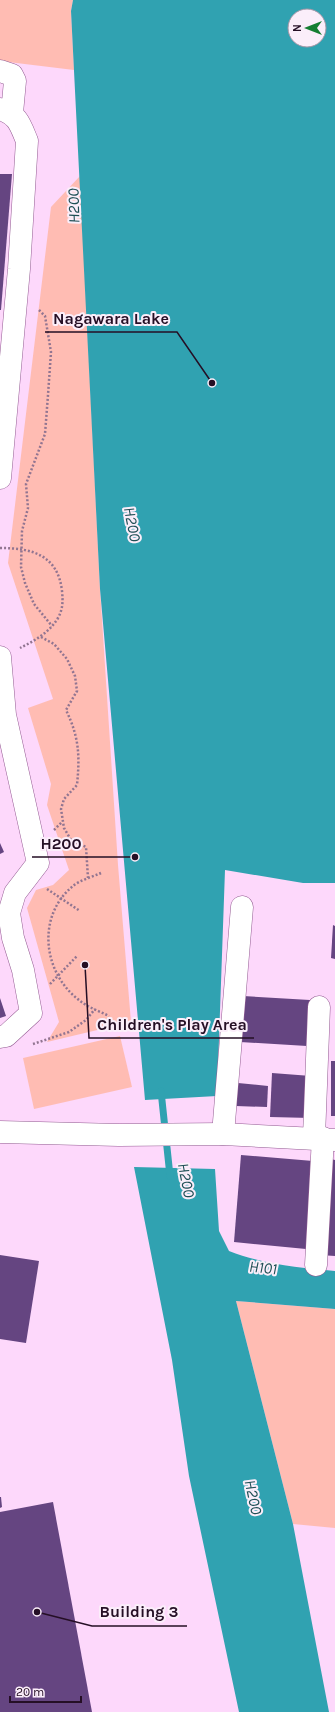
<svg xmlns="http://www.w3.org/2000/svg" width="335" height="1712" font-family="Karla,sans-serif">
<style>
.green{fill:#ffbcb3}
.water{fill:#30a2b1;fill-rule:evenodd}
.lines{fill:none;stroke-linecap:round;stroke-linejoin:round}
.stream{stroke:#30a2b1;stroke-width:7}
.building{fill:#654581}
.minor-casing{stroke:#935c92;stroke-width:23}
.path{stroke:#927591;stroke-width:2.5;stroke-dasharray:2 2;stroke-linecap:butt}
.minor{stroke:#fff;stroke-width:22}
.labels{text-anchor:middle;stroke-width:4;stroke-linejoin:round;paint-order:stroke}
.water-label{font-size:16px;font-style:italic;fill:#1f4f55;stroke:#fbeefa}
.leader{fill:none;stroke:#250f25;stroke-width:1.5}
.callout-dot{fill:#250f25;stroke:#fbeefa;stroke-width:1.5}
.callout-label{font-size:16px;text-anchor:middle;font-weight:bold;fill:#250f25;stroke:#fbeefa;stroke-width:4;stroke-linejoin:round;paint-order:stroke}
</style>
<rect width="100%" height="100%" fill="#fdd8fb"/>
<g class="green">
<polygon points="0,0 73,0 71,11 74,70 0,61"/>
<polygon points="80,176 100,589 118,865 131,1022 47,1042 59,1022 27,908 36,890 53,885 69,870 47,805 51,784 28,708 53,699 8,563 51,207"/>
<polygon points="120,1036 132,1087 34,1109 23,1058"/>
<polygon points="236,1301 335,1309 335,1528 293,1524"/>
</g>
<g class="water">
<path d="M73 0H335V883H303L225 870 217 1096 145 1100 100 589 71 11ZM295 16H319V40H295Z"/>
<path d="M134 1167 215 1169 219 1231 229 1251C262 1264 300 1268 335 1271V1309L236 1301 293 1524 329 1712H239L189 1476 172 1360Z"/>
</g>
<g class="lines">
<polyline class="stream" points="161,1091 170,1176"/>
</g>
<g class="building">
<polygon points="0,174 12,174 1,310 0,310"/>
<polygon points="0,843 4,852 0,854"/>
<polygon points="333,925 335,926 335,959 331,958"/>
<polygon points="243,996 310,1000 307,1046 240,1042"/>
<polygon points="0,998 6,1016 0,1018"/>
<rect x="331" y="1061" width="4" height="55"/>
<polygon points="272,1073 311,1076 311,1118 270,1117"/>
<polygon points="238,1083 268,1086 267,1107 236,1106"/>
<polygon points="241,1155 313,1161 306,1249 234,1242"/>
<polygon points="331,1159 335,1160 335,1256 320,1255"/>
<polygon points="0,1255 39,1261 26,1343 0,1339"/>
<polygon points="0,1497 1,1497 2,1507 0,1508"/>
<polygon points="53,1502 92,1712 0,1712 0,1512"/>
</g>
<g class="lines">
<defs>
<g id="minor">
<polyline points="0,71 12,75 15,81 12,113"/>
<path d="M0 109C18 115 20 124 27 141L19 269 0 478"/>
<polyline points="0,657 5,715 38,863 15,893 9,913 13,938 23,970 31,1013 6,1036 0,1037"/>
<polyline points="0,1132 119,1135 223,1134 335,1140"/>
<polyline points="223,1134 242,907"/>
<polyline points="314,1137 319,1007"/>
<polyline points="316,1265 323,1138"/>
</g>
</defs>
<use href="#minor" class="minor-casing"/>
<g class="path">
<polyline points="39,310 45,316 51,352 48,395 45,434 26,484 28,508 22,531 21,567 25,583 34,604 52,626"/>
<path d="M0 548C32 548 58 555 62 591 63 601 63 609 58 618 49 633 34 641 20 648"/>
<path d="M41 637 54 644 67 659 75 676 77 691 66 710C79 737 80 755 77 785L64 799 61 809 64 828 71 840 86 847 88 878"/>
<polyline points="54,830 62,822"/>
<path d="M101 873C92 877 80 880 73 886 36 916 43 973 79 1000 87 1007 99 1011 109 1016"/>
<polyline points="47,889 80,911"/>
<polyline points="50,984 77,956"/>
<polyline points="33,1044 69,1032 86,1020 95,1009"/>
</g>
<use href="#minor" class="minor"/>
</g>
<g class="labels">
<g class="water-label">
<text transform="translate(73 206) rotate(-92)" y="6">H200</text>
<text transform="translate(133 524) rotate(79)" y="6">H200</text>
<text transform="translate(187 1180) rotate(79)" y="6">H200</text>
<text transform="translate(263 1267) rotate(6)" y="6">H101</text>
<text transform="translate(254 1497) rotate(78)" y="6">H200</text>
</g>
</g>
<path class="leader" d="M212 383L177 332H45M135 857L89 857H32M85 965L89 1038H254M37 1612L92 1626H187"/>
<g class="callout-dot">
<circle cx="212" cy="383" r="4"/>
<circle cx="135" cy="857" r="4"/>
<circle cx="85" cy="965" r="4"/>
<circle cx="37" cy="1612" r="4"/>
</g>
<g class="callout-label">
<text x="111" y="324">Nagawara Lake</text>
<text x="61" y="849">H200</text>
<text x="172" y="1030">Children's Play Area</text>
<text x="139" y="1617">Building 3</text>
</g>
<g transform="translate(307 28) rotate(270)"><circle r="19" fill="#fbeefa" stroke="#a595a5"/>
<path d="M0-3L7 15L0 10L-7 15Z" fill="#157e32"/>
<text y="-6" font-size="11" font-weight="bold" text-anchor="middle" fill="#250f25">N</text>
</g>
<path d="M10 1696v6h71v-6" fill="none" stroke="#250f25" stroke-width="2"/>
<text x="16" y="1696" font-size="12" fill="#250f25" stroke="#fbeefa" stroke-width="3" paint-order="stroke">20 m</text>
</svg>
